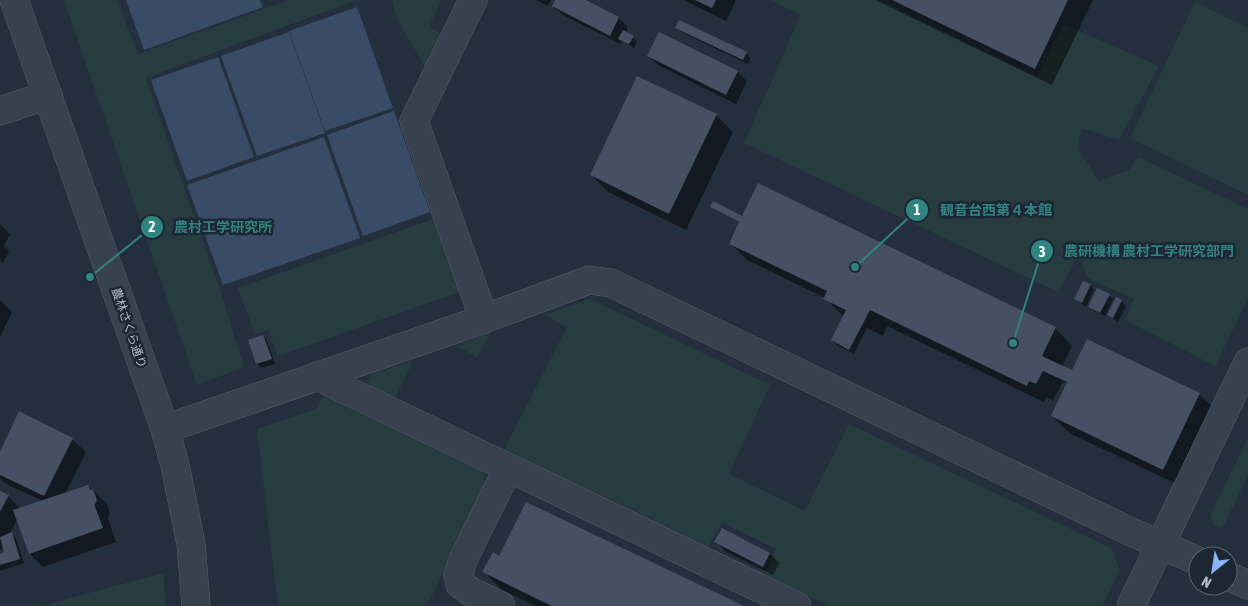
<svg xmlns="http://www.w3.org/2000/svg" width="1248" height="606" font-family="'Asap Condensed','Noto Sans JP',sans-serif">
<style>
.green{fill:#263c3f}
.water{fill:#394c67}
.shadow{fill:#0007;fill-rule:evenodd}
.building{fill:#455162}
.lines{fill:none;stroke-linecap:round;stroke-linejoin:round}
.minor-casing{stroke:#565f6c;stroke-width:29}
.minor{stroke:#38414e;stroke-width:28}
.labels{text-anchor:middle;stroke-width:5;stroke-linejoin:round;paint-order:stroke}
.street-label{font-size:12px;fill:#b4bcc9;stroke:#1d2633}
.leader{fill:none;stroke:#308480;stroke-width:2}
.callout-dot{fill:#308480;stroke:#1d2633;stroke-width:2}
.mark-label{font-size:15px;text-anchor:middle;font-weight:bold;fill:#fff}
.callout-label{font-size:14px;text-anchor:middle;font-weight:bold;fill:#308480;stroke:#1d2633;stroke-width:5;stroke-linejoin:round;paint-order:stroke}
</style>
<rect width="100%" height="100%" fill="#242f3e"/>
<g class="green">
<polygon points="64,0 117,0 138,54 289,0 357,0 146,78 220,290 244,367 197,385"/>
<polygon points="392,0 441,0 429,27 442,34 426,68 397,19"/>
<polygon points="770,0 880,0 1037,76 1063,24 1159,66 1119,140 1081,128 1078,149 1099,181 1129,170 1138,157 1248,209 1248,299 1215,366 1125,320 1134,299 1088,278 1079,255 1058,292 744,143 801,15"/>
<polygon points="1195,2 1248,28 1248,195 1130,138"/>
<polygon points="436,218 462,291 278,356 268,330 255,334 238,288"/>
<polygon points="590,299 770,385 729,474 805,511 849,424 1111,548 1120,570 1102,606 830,606 764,574 776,549 722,522 708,547 504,450 567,327 544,315"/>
<polygon points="491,332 477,357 456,346"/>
<polygon points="413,361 395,398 369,385 368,381 372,374"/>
<polygon points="324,395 484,472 484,488 427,606 278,606 257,429 316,409"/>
<polygon points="1248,438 1248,475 1222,529 1213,525 1211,514"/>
<polygon points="163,573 166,606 41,606"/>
</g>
<g class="water">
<polygon points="126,0 260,0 263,7 144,50"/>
<polygon points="357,7 393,108 325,131 289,31"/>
<polygon points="289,32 325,133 257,156 221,56"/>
<polygon points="218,57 254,157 187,181 151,80"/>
<polygon points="394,111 430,212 363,236 327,135"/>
<polygon points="324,137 360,238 223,285 187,185"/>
</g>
<g class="shadow">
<polygon points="536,0 551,0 548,6"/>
<polygon points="556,0 583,0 619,18 628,27 625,33 637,41 634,48 622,40 620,44 563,15 553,6"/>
<polygon points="683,0 736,0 726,21"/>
<polygon points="875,0 1093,0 1052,85"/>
<polygon points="677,28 746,53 750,58 748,64 681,32"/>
<polygon points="648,56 737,72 747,81 736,104 658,65"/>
<polygon points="716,115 733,132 686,230 608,192 591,175"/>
<polygon points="712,207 1055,328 1072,346 1062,367 1072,372 1199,394 1217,411 1181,486 1069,433 1052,416 1068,384 1063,381 1053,401 1046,397 1044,402 887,326 883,336 867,328 854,354 837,345 832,340 844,317 825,298 747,260 730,243 740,223 716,211"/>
<polygon points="0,224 10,234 4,246 9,251 3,263 0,261"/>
<polygon points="1090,285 1094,290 1086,307 1076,299"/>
<polygon points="1109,295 1113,299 1105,316 1094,311 1090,307"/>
<polygon points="0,300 12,312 0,337"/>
<polygon points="1121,301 1126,306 1118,322 1109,315"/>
<polygon points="263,336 267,341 275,364 262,368 257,364 249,341"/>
<path d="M72 439 86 452 65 494 88 486 93 490 107 504 110 514 108 518 116 542 43 567 30 554 17 519 9 535 12 534 16 538 24 563 0 571V555L6 553 3 546 0 551V492L8 496 21 509 43 501 6 484 0 478V455ZM95 500H98L92 510 90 509Z"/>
<polygon points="722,529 770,554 779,563 773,575 725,551 716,541"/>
<polygon points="500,557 742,606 535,606 501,589 484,572"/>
</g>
<g class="building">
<polygon points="555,0 586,0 619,17 610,36 552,6"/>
<polygon points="695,0 716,0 712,8"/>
<polygon points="892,0 1068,0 1035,69"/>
<polygon points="679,20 747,52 743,60 675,28"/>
<polygon points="623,30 634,36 629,44 618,39"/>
<polygon points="659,32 738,71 726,95 647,56"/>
<polygon points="637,76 717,114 669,214 590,175"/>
<polygon points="758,183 1056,327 1042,356 1048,359 1072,370 1087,339 1200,393 1163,470 1051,416 1067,382 1043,371 1036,384 1029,381 1027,386 870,310 849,350 831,340 846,310 823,299 827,291 729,244 739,222 710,207 713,201 742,216"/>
<polygon points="1083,281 1091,284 1082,303 1074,299"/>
<polygon points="1097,288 1110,294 1100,313 1088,307"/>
<polygon points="1116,297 1122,300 1113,318 1107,315"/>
<polygon points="263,335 272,359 256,364 248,340"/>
<polygon points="19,411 73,438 44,496 0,475 0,452"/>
<polygon points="88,485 90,490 93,489 97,500 94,504 103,528 29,554 13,510"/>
<polygon points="0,491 9,495 0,512"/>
<polygon points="526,502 744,606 552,606 482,572 493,552 499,556"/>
<polygon points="722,528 770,553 763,567 714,542"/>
<polygon points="12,532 20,559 0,565 0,554 4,552 0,537"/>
</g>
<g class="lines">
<defs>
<g id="minor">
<polyline points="14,0 165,429 175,465 191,544 196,606"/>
<polyline points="473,0 414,121 484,319"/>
<polyline points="0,111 48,95"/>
<polyline points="317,376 797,606"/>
<polyline points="165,429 484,319 589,280 611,283 1129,531 1198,561"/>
<polyline points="1228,576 1248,585"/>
<polyline points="501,606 470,591 460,584 458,575 464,558 508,468"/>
<polyline points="1131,606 1248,362"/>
</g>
</defs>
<use href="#minor" class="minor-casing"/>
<use href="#minor" class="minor"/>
</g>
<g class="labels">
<g class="street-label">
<text transform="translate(129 328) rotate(71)" y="4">農林さくら通り</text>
</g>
</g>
<path class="leader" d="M855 267L917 210M90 277L152 227M1013 343L1042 251"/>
<g class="callout-dot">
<circle cx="855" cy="267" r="5"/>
<circle cx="90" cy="277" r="5"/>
<circle cx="1013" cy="343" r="5"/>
<circle cx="917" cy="210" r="12"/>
<circle cx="152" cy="227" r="12"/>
<circle cx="1042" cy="251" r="12"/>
</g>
<g class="mark-label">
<text x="917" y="215">1</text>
<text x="152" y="232">2</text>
<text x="1042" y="257">3</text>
</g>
<g class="callout-label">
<text x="996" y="215">観音台西第４本館</text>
<text x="223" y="232">農村工学研究所</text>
<text x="1149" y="256">農研機構 農村工学研究部門</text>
</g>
<g transform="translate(1213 571) rotate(210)"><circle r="24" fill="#1d2633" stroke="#59626f"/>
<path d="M0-4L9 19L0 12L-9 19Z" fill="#8ab4f8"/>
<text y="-8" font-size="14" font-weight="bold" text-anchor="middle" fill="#b4bcc9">N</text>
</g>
</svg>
